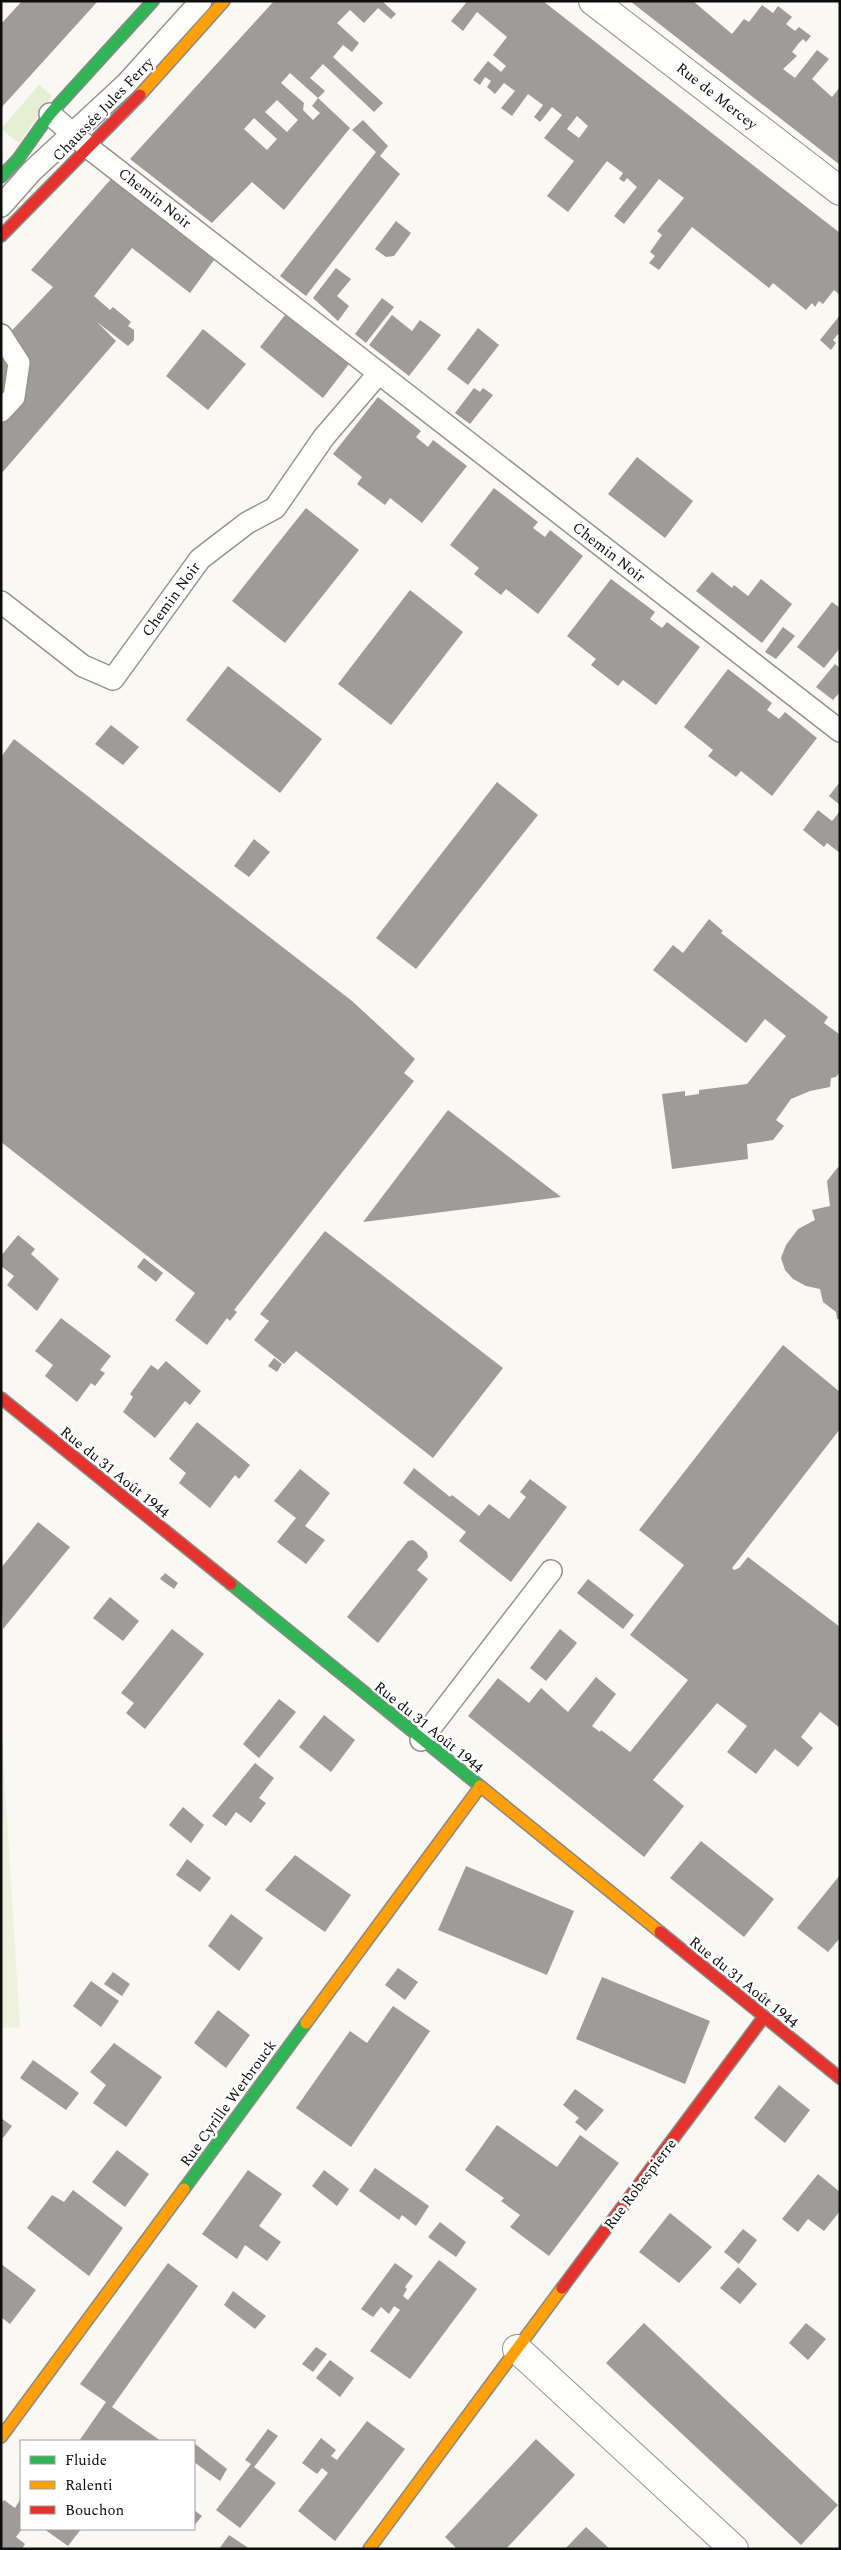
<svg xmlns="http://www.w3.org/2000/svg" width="841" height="2550" font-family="Spectral,serif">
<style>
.green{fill:#e6eed4}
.pitch{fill:#eef2dd}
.building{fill:#9e9b98;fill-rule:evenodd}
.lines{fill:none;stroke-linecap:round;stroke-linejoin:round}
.lane-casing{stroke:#949390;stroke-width:24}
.street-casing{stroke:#949390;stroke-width:30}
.fast-casing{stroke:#8a8987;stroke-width:14}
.slow-casing{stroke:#8a8987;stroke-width:14}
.jam-casing{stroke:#8a8987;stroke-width:14}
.lane{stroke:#fefefd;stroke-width:21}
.street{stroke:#fefefd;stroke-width:28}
.fast{stroke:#30b455;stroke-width:11}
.slow{stroke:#ff9f0a;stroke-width:11}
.jam{stroke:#e5322d;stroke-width:11}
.labels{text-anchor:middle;stroke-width:5;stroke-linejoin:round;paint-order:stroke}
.street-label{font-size:15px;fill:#0d0d0d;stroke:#fff}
</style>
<rect width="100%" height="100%" fill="#faf8f2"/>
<polygon class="green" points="39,85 52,96 19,143 1,129"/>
<polygon class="pitch" points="1,1720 20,2027 1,2028"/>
<g class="building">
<polygon points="22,1 98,1 1,108 1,24"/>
<path d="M274 1H382L396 14 391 19 378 8 364 23 350 10 337 23 359 43 352 52 343 45 333 57 383 103 374 112 323 64 310 78 325 91 318 98 290 73 281 83 304 103 303 110 313 120 320 113 312 106 318 98 350 128 284 210 252 182 212 223 130 159ZM277 100 298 120 287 132 265 112ZM254 118 277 139 267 150 244 129Z"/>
<path d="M464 1H543L640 77 840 233V295L834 290 823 304 819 301 815 307 812 303 806 310 773 283 769 288 692 227 659 270 649 263 655 256 650 252 662 235 657 231 684 198 659 179 624 224 614 216 637 187 627 178 624 182 619 179 623 173 607 161 568 212 547 196 574 161 544 138 562 115 552 107 540 122 534 117 543 105 528 94 512 116 501 108 515 91 504 83 495 94 487 87 491 81 485 77 480 85 473 80 488 61 501 72 506 66 493 55 507 37 477 12 463 31 451 21 466 3ZM577 116 588 126 579 138 567 129Z"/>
<polygon points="630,1 693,1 732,34 744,19 749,22 762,5 773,13 778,6 792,17 786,24 795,31 799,27 811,36 806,42 803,39 799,43 792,52 797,56 783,69 795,78 817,50 829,59 812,79 832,97 840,87 840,165"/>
<polygon points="363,120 388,146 380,156 400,174 306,296 280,276 376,152 352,130"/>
<polygon points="111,179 214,260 190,293 132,248 94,296 110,310 113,307 131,322 128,326 134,330 134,340 128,346 97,322 116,341 1,474 1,342 53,287 31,270"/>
<polygon points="396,221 411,233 394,256 386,257 375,249"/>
<polygon points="336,268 351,279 337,296 349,306 338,321 313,298"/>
<polygon points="382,298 394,307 366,343 355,334"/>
<polygon points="285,315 349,364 323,398 260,347"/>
<polygon points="392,315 412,331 420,320 441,335 409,376 369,345"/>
<polygon points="840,315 840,336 838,334 833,340 836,343 831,350 820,340"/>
<polygon points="478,328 499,345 468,385 447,369"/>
<polygon points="203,329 246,364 208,410 166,376"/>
<polygon points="474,388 480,392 483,388 493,395 470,424 455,413"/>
<polygon points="378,397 421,431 416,437 428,447 433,440 467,466 422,523 390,498 385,505 357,484 362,477 333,454"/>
<polygon points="637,457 693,501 665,538 608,494"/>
<polygon points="494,488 538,522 533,528 545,537 550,530 583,556 538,614 506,589 501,595 474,574 479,568 450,545"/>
<polygon points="306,508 359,550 285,643 232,601"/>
<polygon points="712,572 732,588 734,585 748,596 761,579 792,604 762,643 696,591"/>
<polygon points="611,579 655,612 650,619 662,628 667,622 700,647 656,705 623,680 618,686 591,665 596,659 567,636"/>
<polygon points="410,590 463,632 391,725 338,684"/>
<polygon points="832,602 840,608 840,648 824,668 797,647"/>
<polygon points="783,627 795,636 776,659 765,652"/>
<polygon points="835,664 840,668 840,692 833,700 816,687"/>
<polygon points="228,666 322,739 280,793 186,720"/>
<polygon points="728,669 772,703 767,710 779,719 785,712 817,738 772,796 741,771 736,777 708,756 713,750 684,727"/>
<polygon points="111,725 139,747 123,765 95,744"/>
<polygon points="14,739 352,1001 415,1059 404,1073 414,1081 234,1310 237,1312 230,1321 227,1318 207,1345 175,1320 195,1293 1,1142 1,757"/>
<polygon points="497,782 538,815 416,969 376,938"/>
<polygon points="840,782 840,805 829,796"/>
<polygon points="818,810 832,821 840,811 840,853 827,843 824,847 803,830"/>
<polygon points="254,839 270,852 249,877 234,866"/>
<polygon points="709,919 723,931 721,933 828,1017 824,1023 839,1034 840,1032 840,1072 836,1077 831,1078 830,1087 810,1091 791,1099 776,1120 784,1126 773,1140 747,1144 748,1159 672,1169 662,1094 685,1091 685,1096 699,1094 699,1090 747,1084 786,1036 765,1019 746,1043 653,970 673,945 683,953"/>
<polygon points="448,1110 561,1197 363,1222"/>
<polygon points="838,1167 840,1169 840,1319 837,1319 836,1312 823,1302 820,1289 806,1286 793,1279 785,1270 781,1258 786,1245 798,1229 815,1220 812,1210 830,1206 827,1181"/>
<polygon points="325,1231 503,1368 433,1458 296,1351 284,1364 254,1340 269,1321 260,1314"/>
<polygon points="18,1235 35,1249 31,1254 59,1279 37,1311 7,1285 14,1276 1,1266 1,1256"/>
<polygon points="144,1258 163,1273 156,1282 137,1267"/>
<polygon points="61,1318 111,1356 100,1370 105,1373 95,1386 91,1383 77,1402 45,1376 53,1365 35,1351"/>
<polygon points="783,1345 840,1392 840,1429 732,1568 734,1570 739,1568 748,1557 840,1627 840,1728 820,1712 801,1737 813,1748 798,1767 775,1749 756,1774 727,1752 747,1726 717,1703 653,1780 684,1806 644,1857 468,1716 498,1678 529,1703 541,1688 568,1712 596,1677 616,1694 592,1726 600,1732 601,1730 630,1752 688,1680 630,1635 684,1565 639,1530"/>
<polygon points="274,1358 282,1364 277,1372 268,1366"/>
<polygon points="166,1361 201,1391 190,1405 185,1401 155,1438 123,1412 133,1397 130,1394 151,1365 158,1370"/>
<polygon points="197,1422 250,1465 239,1479 235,1475 210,1508 179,1483 186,1473 169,1459"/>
<polygon points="414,1468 450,1497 452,1495 479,1516 489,1504 509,1519 526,1497 520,1492 530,1479 567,1507 511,1582 459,1541 466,1532 403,1483"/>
<polygon points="300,1469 330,1493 305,1526 325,1540 306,1564 277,1542 296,1518 274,1501"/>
<polygon points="38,1522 70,1547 3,1629 1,1568"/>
<polygon points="413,1540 427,1552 428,1557 417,1570 428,1579 378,1643 347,1617 408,1541"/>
<polygon points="165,1573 178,1583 174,1589 160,1579"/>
<polygon points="588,1579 634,1615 623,1629 577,1593"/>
<polygon points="110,1597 139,1621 123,1641 93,1618"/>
<polygon points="172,1629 204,1654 145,1729 126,1713 134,1703 121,1693"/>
<polygon points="560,1629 577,1643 546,1681 530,1668"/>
<polygon points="279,1699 296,1712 259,1758 243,1744"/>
<polygon points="324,1715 355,1740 331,1772 299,1747"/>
<polygon points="255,1763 274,1778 259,1798 266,1803 251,1823 236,1812 226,1826 212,1816"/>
<polygon points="183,1807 204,1825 191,1843 169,1825"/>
<polygon points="701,1841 774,1899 744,1937 670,1878"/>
<polygon points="295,1855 351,1895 325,1932 265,1890"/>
<polygon points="187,1859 211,1878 200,1892 176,1875"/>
<polygon points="466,1866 574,1911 547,1975 438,1930"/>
<polygon points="840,1875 840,1938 828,1952 797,1928"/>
<polygon points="231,1914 263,1938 239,1971 208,1946"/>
<polygon points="398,1968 418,1982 405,2000 385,1985"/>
<polygon points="113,1972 130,1984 122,1996 104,1984"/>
<polygon points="602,1977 710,2021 685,2084 576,2039"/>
<polygon points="91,1981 119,2001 101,2027 73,2006"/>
<polygon points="393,2006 430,2031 351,2147 296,2108 350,2031 367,2043"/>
<polygon points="218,2010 250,2035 226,2068 194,2043"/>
<polygon points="114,2043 162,2077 126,2127 93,2103 106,2085 90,2072"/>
<polygon points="33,2060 79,2093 66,2110 20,2078"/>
<polygon points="779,2085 810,2110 785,2143 754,2118"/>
<polygon points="575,2089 604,2110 586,2131 575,2122 579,2118 563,2105"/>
<polygon points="1,2118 12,2126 3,2138 1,2137"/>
<polygon points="497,2125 557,2167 580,2135 619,2163 549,2256 510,2227 520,2215 501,2201 504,2198 465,2170"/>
<polygon points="117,2150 149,2174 125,2207 92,2182"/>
<polygon points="375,2168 429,2206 416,2226 402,2215 399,2220 359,2191"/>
<polygon points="248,2170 282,2194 259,2226 281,2242 267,2261 245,2245 237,2259 202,2234"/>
<polygon points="324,2170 349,2189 337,2206 312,2186"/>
<polygon points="818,2174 840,2192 840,2211 824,2231 808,2219 798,2232 782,2219"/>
<polygon points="73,2190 123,2228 89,2276 27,2228 52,2195 64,2202"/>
<polygon points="670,2213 712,2247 679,2283 639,2252"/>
<polygon points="440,2222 466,2242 456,2257 428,2237"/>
<polygon points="743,2229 757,2240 739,2264 724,2252"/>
<polygon points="439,2260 477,2289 410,2379 370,2351 400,2310 394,2306 389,2314 381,2307 373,2317 361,2309 395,2263 413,2276 405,2287 407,2289 403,2296 408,2300"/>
<polygon points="168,2263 198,2286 112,2407 161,2441 79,2441 106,2402 80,2384"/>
<polygon points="1,2264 36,2290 10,2324 1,2317"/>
<polygon points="738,2267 757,2284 740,2304 720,2288"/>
<polygon points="233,2291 266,2316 255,2329 224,2305"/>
<polygon points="644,2323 838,2505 801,2545 606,2363"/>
<polygon points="806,2323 826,2339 808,2360 789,2343"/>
<polygon points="316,2347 327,2354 313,2372 302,2364"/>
<polygon points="330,2360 354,2378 340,2397 316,2378"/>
<polygon points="367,2421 405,2449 335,2541 298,2511 328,2473 322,2468 317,2474 302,2463 321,2438 336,2450 331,2456 337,2460"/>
<polygon points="268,2429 278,2436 254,2467 276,2483 240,2528 216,2510 251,2464 245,2460"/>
<polygon points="536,2439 575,2475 506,2549 457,2549 445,2537"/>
<polygon points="194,2443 227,2469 220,2481 194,2462"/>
<polygon points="21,2498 22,2529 16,2537 25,2544 22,2549 1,2549 1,2504 4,2500 15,2508"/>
<polygon points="194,2510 202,2516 194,2526"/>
<polygon points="586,2527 599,2539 610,2549 565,2549"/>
<polygon points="44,2529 81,2529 68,2546"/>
<polygon points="229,2535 250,2549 219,2549"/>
</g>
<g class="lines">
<defs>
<g id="lane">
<polyline points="50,114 89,148 840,731"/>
<polyline points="1,206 32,171 126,84 201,1"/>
<polyline points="1,335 19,363 14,397 1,411"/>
<polyline points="1,602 83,666 113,679 200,559 247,523 275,508 324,437 379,373"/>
<polyline points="421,1740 551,1571"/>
</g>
<g id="street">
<polyline points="593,1 840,191"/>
<polyline points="517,2349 734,2549"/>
</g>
<g id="fast">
<polyline points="1,177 18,159 50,114 153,1"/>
<polyline points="231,1584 480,1786"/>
<polyline points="184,2189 306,2023"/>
</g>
<g id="slow">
<polyline points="140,95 224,1"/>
<polyline points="480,1786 660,1932"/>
<polyline points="306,2023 480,1787"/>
<polyline points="1,2437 184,2189"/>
<polyline points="369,2549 562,2288"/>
</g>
<g id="jam">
<polyline points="1,236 140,95"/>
<polyline points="1,1398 231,1584"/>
<polyline points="660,1932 840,2078"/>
<polyline points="562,2288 763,2018"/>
</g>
</defs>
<use href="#lane" class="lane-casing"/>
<use href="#street" class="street-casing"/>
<use href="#fast" class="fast-casing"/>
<use href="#slow" class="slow-casing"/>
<use href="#jam" class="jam-casing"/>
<use href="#lane" class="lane"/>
<use href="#street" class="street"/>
<use href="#fast" class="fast"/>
<use href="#slow" class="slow"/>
<use href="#jam" class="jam"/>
</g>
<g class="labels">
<g class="street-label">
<text transform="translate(717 96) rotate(38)" y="5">Rue de Mercey</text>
<text transform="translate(103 109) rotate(-46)" y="5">Chaussée Jules Ferry</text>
<text transform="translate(155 198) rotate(38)" y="5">Chemin Noir</text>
<text transform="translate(609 552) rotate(38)" y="5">Chemin Noir</text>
<text transform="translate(171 599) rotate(-54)" y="5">Chemin Noir</text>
<text transform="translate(115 1472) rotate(39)" y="5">Rue du 31 Août 1944</text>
<text transform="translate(429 1727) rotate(39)" y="5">Rue du 31 Août 1944</text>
<text transform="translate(744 1982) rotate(39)" y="5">Rue du 31 Août 1944</text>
<text transform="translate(228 2103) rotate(-54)" y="5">Rue Cyrille Werbrouck</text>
<text transform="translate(640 2184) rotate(-53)" y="5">Rue Robespierre</text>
</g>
</g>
<rect width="841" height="2550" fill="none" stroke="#0d0d0d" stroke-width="5"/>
<rect x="20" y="2440" width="175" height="90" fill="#ffffff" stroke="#9e9e9e"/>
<rect x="30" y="2456" width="25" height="8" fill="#30b455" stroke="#9e9e9e"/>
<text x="65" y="2465" font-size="15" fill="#0d0d0d">Fluide</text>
<rect x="30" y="2481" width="25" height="8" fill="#ff9f0a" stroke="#9e9e9e"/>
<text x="65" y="2490" font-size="15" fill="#0d0d0d">Ralenti</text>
<rect x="30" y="2506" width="25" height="8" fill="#e5322d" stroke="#9e9e9e"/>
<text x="65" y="2515" font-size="15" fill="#0d0d0d">Bouchon</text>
</svg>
